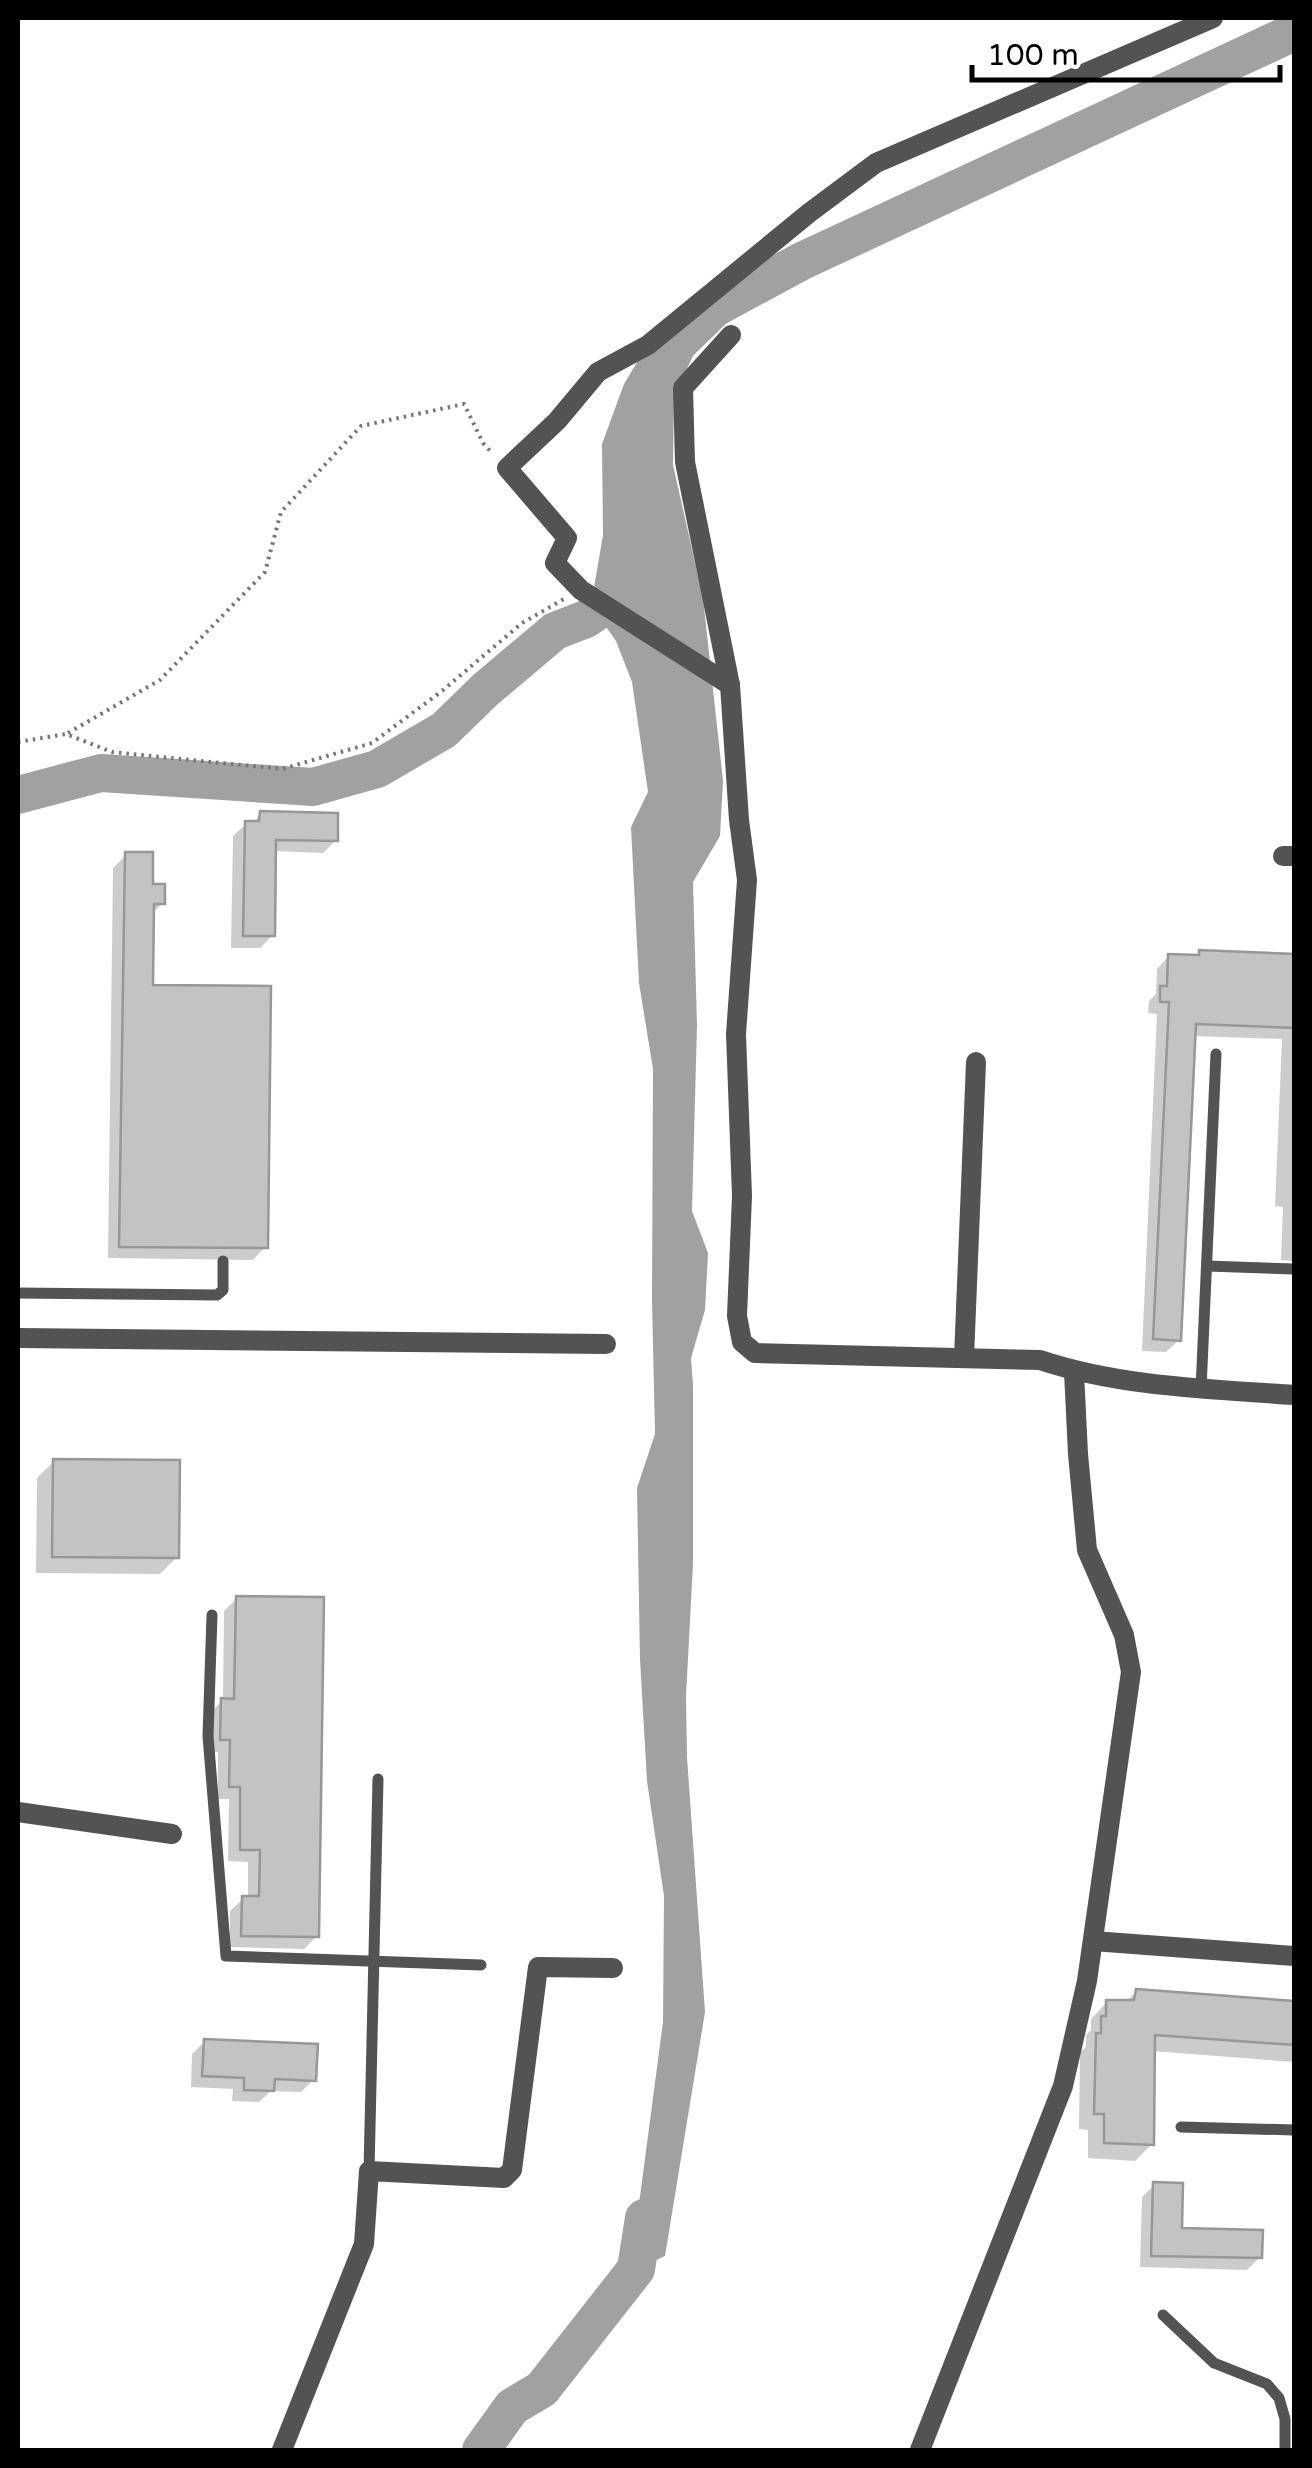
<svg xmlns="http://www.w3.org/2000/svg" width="1312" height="2468" font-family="'Varela Round',sans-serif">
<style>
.water{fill:#a1a1a1}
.shadow{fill:#0003}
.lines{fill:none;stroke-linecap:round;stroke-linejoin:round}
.river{stroke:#a1a1a1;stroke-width:38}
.building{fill:#c3c3c3;stroke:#979797;stroke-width:2.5}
.path{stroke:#757575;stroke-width:4;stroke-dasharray:2.5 5;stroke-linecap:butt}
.service{stroke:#535353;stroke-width:11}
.minor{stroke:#535353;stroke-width:20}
</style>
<rect width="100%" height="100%" fill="#fff"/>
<polygon class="water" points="715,308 674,397 673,465 703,598 723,781 720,836 693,882 697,1025 692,1211 708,1253 705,1310 691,1358 693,1385 693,1564 686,1696 687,1757 705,2012 665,2256 636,2269 634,2242 663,2022 664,1896 647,1781 640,1659 637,1488 655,1434 652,1300 653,1069 639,983 631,827 648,792 632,682 616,641 591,605 603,535 602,444 624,384 639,359"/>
<g class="shadow">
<polygon points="261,814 336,840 323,853 274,851 273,935 260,948 231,948 233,836 246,824 252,824"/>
<polygon points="126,855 163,903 151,914 151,987 265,1247 253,1260 108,1258 113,868"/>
<polygon points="1200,953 1294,956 1294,1261 1281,1260 1283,1207 1275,1206 1282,1039 1193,1036 1179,1340 1166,1352 1142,1351 1157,1014 1148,1013 1149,1001 1156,994 1157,969 1169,956 1195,958"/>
<polygon points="54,1461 177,1557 160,1574 36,1573 37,1478"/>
<polygon points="237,1598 317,1936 304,1949 230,1947 230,1911 243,1899 248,1899 248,1862 228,1861 229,1799 218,1799 218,1752 208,1752 209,1714 223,1700 224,1611"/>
<polygon points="1137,1991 1294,2003 1294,2062 1152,2051 1152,2144 1135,2161 1088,2158 1088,2130 1079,2129 1080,2052 1086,2047 1086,2035 1091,2030 1091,2019 1107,2002 1126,2002"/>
<polygon points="205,2041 314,2079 301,2092 271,2091 259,2102 232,2101 233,2089 191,2087 192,2054"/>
<polygon points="1154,2185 1180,2230 1260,2257 1247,2270 1140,2267 1142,2197"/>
</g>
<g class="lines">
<g class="river">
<polyline points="679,343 715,308 802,261 1294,32"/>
<polyline points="18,795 101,773 313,787 377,769 444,730 485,690 555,631 586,619 613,600 626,571"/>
<polyline points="481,2450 512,2407 542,2389 636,2269 644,2218"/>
</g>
</g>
<g class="building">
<polygon points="260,811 338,813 338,841 276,840 275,936 243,936 245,821 259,821"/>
<polygon points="125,852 153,852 153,884 165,884 165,904 154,904 153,985 271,986 268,1248 119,1247"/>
<polygon points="1199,950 1294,954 1294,1028 1196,1024 1181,1341 1153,1339 1169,1002 1160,1002 1160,986 1167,986 1168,954 1199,955"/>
<polygon points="53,1459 180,1460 179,1558 52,1557"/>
<polygon points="236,1596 324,1597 319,1937 241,1936 242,1896 259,1896 260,1850 240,1850 240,1787 229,1787 230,1740 220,1740 221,1698 234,1699"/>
<polygon points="1136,1989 1294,2001 1294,2045 1155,2035 1154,2145 1104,2143 1104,2114 1094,2114 1096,2033 1101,2033 1101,2016 1106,2016 1106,2000 1134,2000"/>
<polygon points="204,2039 318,2044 316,2081 275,2079 274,2091 244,2090 244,2078 202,2076"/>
<polygon points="1153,2182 1183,2183 1182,2228 1263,2230 1262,2258 1151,2256"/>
</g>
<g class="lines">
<g class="path">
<polyline points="68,733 160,680 265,572 281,512 361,426 464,404 483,443 493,454"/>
<polyline points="18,742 66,734 112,752 282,769 372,743 442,691 522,623 564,599"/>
</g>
<g class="service">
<polyline points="1207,1266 1294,1269"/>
<polyline points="18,1293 217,1295 223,1290 223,1261"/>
<polyline points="1201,1389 1216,1054"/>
<polyline points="212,1615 208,1736 226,1956 481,1965"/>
<polyline points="1181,2127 1294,2130"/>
<polyline points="369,2171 378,1779"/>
<polyline points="1163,2315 1214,2363 1267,2384 1279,2398 1285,2419 1285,2450"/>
</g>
<g class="minor">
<polyline points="731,335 683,388 685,462 730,685 581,590 555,563 567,538 507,468 557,421 598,372 648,345 809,213 876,163 1213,18"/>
<path d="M730 685 739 820 747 880 736 1034 742 1196 737 1316 742 1342 755 1353 1040 1360C1121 1387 1210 1389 1294 1395"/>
<polyline points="1283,856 1294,856"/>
<polyline points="18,1338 606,1344"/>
<polyline points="964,1358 976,1062"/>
<polyline points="18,1812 172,1834"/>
<polyline points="1093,1941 1294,1956"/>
<polyline points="282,2450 364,2244 369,2171 504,2178 512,2170 538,1967 613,1968"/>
<polyline points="920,2450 1063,2086 1087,1981 1131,1672 1124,1635 1087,1550 1078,1454 1074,1372"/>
</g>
</g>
<rect width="1312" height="2468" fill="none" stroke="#000000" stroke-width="40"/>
<path d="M972 65v15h308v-15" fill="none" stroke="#000000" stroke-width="5"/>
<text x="987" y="65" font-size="30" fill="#000000" stroke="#ffffff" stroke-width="8" paint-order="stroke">100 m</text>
</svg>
